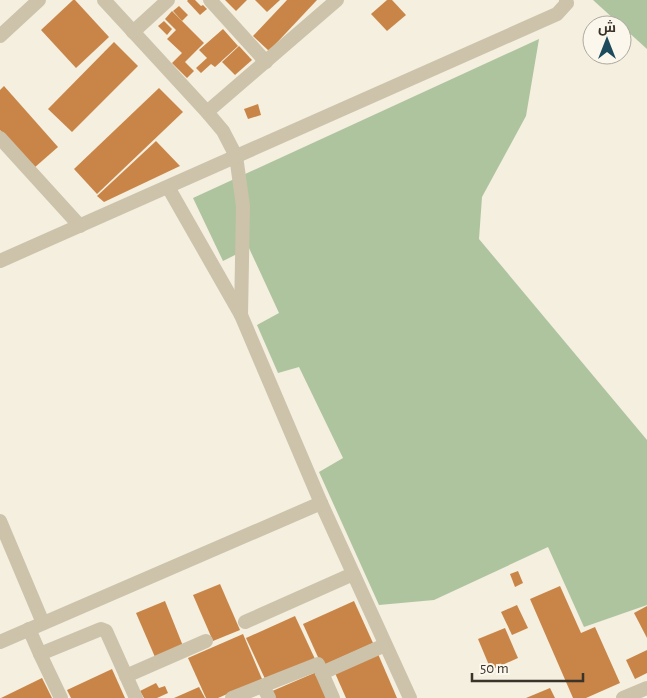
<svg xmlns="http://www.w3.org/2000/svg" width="647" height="698" font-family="'Alegreya Sans',Cairo,sans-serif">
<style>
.green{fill:#aec49e}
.building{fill:#c98548}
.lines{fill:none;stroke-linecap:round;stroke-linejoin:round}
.minor{stroke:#cdc2aa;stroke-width:14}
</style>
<rect width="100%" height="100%" fill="#f4efdf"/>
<g class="green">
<polygon points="593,0 647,0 647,49"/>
<polygon points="539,39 526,116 482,197 479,239 647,440 647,605 584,627 548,547 434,600 379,605 319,472 343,458 299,367 278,373 257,325 279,313 249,248 223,261 193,198"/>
</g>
<g class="building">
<polygon points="73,0 75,0 109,37 76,68 41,30"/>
<polygon points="188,0 195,0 201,6 203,5 207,9 200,15 187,1"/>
<polygon points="225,0 247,0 236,11"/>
<polygon points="255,0 280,0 267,12"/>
<polygon points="287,0 317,0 269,51 253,36"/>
<polygon points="387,0 392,0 406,15 387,31 371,14"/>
<polygon points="179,6 188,15 182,21 173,11"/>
<polygon points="172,11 204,43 185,62 194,71 187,78 172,63 182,53 167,39 176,30 165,19"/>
<polygon points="164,21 172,29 167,35 158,26"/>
<polygon points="223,29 238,46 215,67 211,64 201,73 196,68 207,58 199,50"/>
<polygon points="114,42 138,66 72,132 48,109"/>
<polygon points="239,46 252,60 235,75 222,62"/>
<polygon points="4,86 58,147 34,168 0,130 0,90"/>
<polygon points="159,88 183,112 97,194 74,169"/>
<polygon points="258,104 261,115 248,119 244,109"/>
<polygon points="156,141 180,166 104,202 97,196"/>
<polygon points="518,571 523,583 515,587 510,574"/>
<polygon points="220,584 240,630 213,641 193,595"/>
<polygon points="560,586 581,633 595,627 620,683 586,698 573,698 530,599"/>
<polygon points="165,601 183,646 155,657 136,613"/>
<polygon points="354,601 373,643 322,666 303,624"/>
<polygon points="517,605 528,628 512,635 501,612"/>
<polygon points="647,606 647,638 634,613"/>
<polygon points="295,616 315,659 266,681 246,638"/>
<polygon points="505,628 518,658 491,670 478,639"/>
<polygon points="243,634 262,679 218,698 206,698 188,658"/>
<polygon points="647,650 647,673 635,679 626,660"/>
<polygon points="378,654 397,698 346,698 335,673"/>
<polygon points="112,669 125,698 71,698 67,690"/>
<polygon points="319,671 330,698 272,698 270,692"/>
<polygon points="42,678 52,698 1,698"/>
<polygon points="156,683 159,688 165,686 168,693 157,698 144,698 140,691"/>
<polygon points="199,687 205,698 174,698"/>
<polygon points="550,688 555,698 526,698"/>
</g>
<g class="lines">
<g class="minor">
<polyline points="104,0 207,112 223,131 236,156 243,206 241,315 321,503 410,698"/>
<polyline points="210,0 266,62"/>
<polyline points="133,32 168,0"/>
<polyline points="0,36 39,0"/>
<polyline points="207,112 337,0"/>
<polyline points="0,138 80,226"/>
<polyline points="168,187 241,315"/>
<polyline points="0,261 557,14 567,3 566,0"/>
<polyline points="0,521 43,623"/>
<polyline points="245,622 353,574"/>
<polyline points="29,629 40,654"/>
<polyline points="0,642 321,503"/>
<polyline points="322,673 333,698"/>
<polyline points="126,676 206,641"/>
<polyline points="263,686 269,698"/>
<polyline points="61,698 40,654 101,629 106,631 136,698"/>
<polyline points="232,698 318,664 322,673 385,645"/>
<polyline points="623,698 647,688"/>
</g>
</g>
<g transform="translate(607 40)"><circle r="24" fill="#fbf7ec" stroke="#aea99e"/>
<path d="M0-4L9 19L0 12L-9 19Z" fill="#1e4a5d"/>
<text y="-8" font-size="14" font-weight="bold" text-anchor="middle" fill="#3a332a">ش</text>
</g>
<path d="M472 673v8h111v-8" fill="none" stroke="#3a332a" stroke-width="2.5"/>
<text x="480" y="673" font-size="15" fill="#3a332a" stroke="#fbf7ec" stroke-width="4" paint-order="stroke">50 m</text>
</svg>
